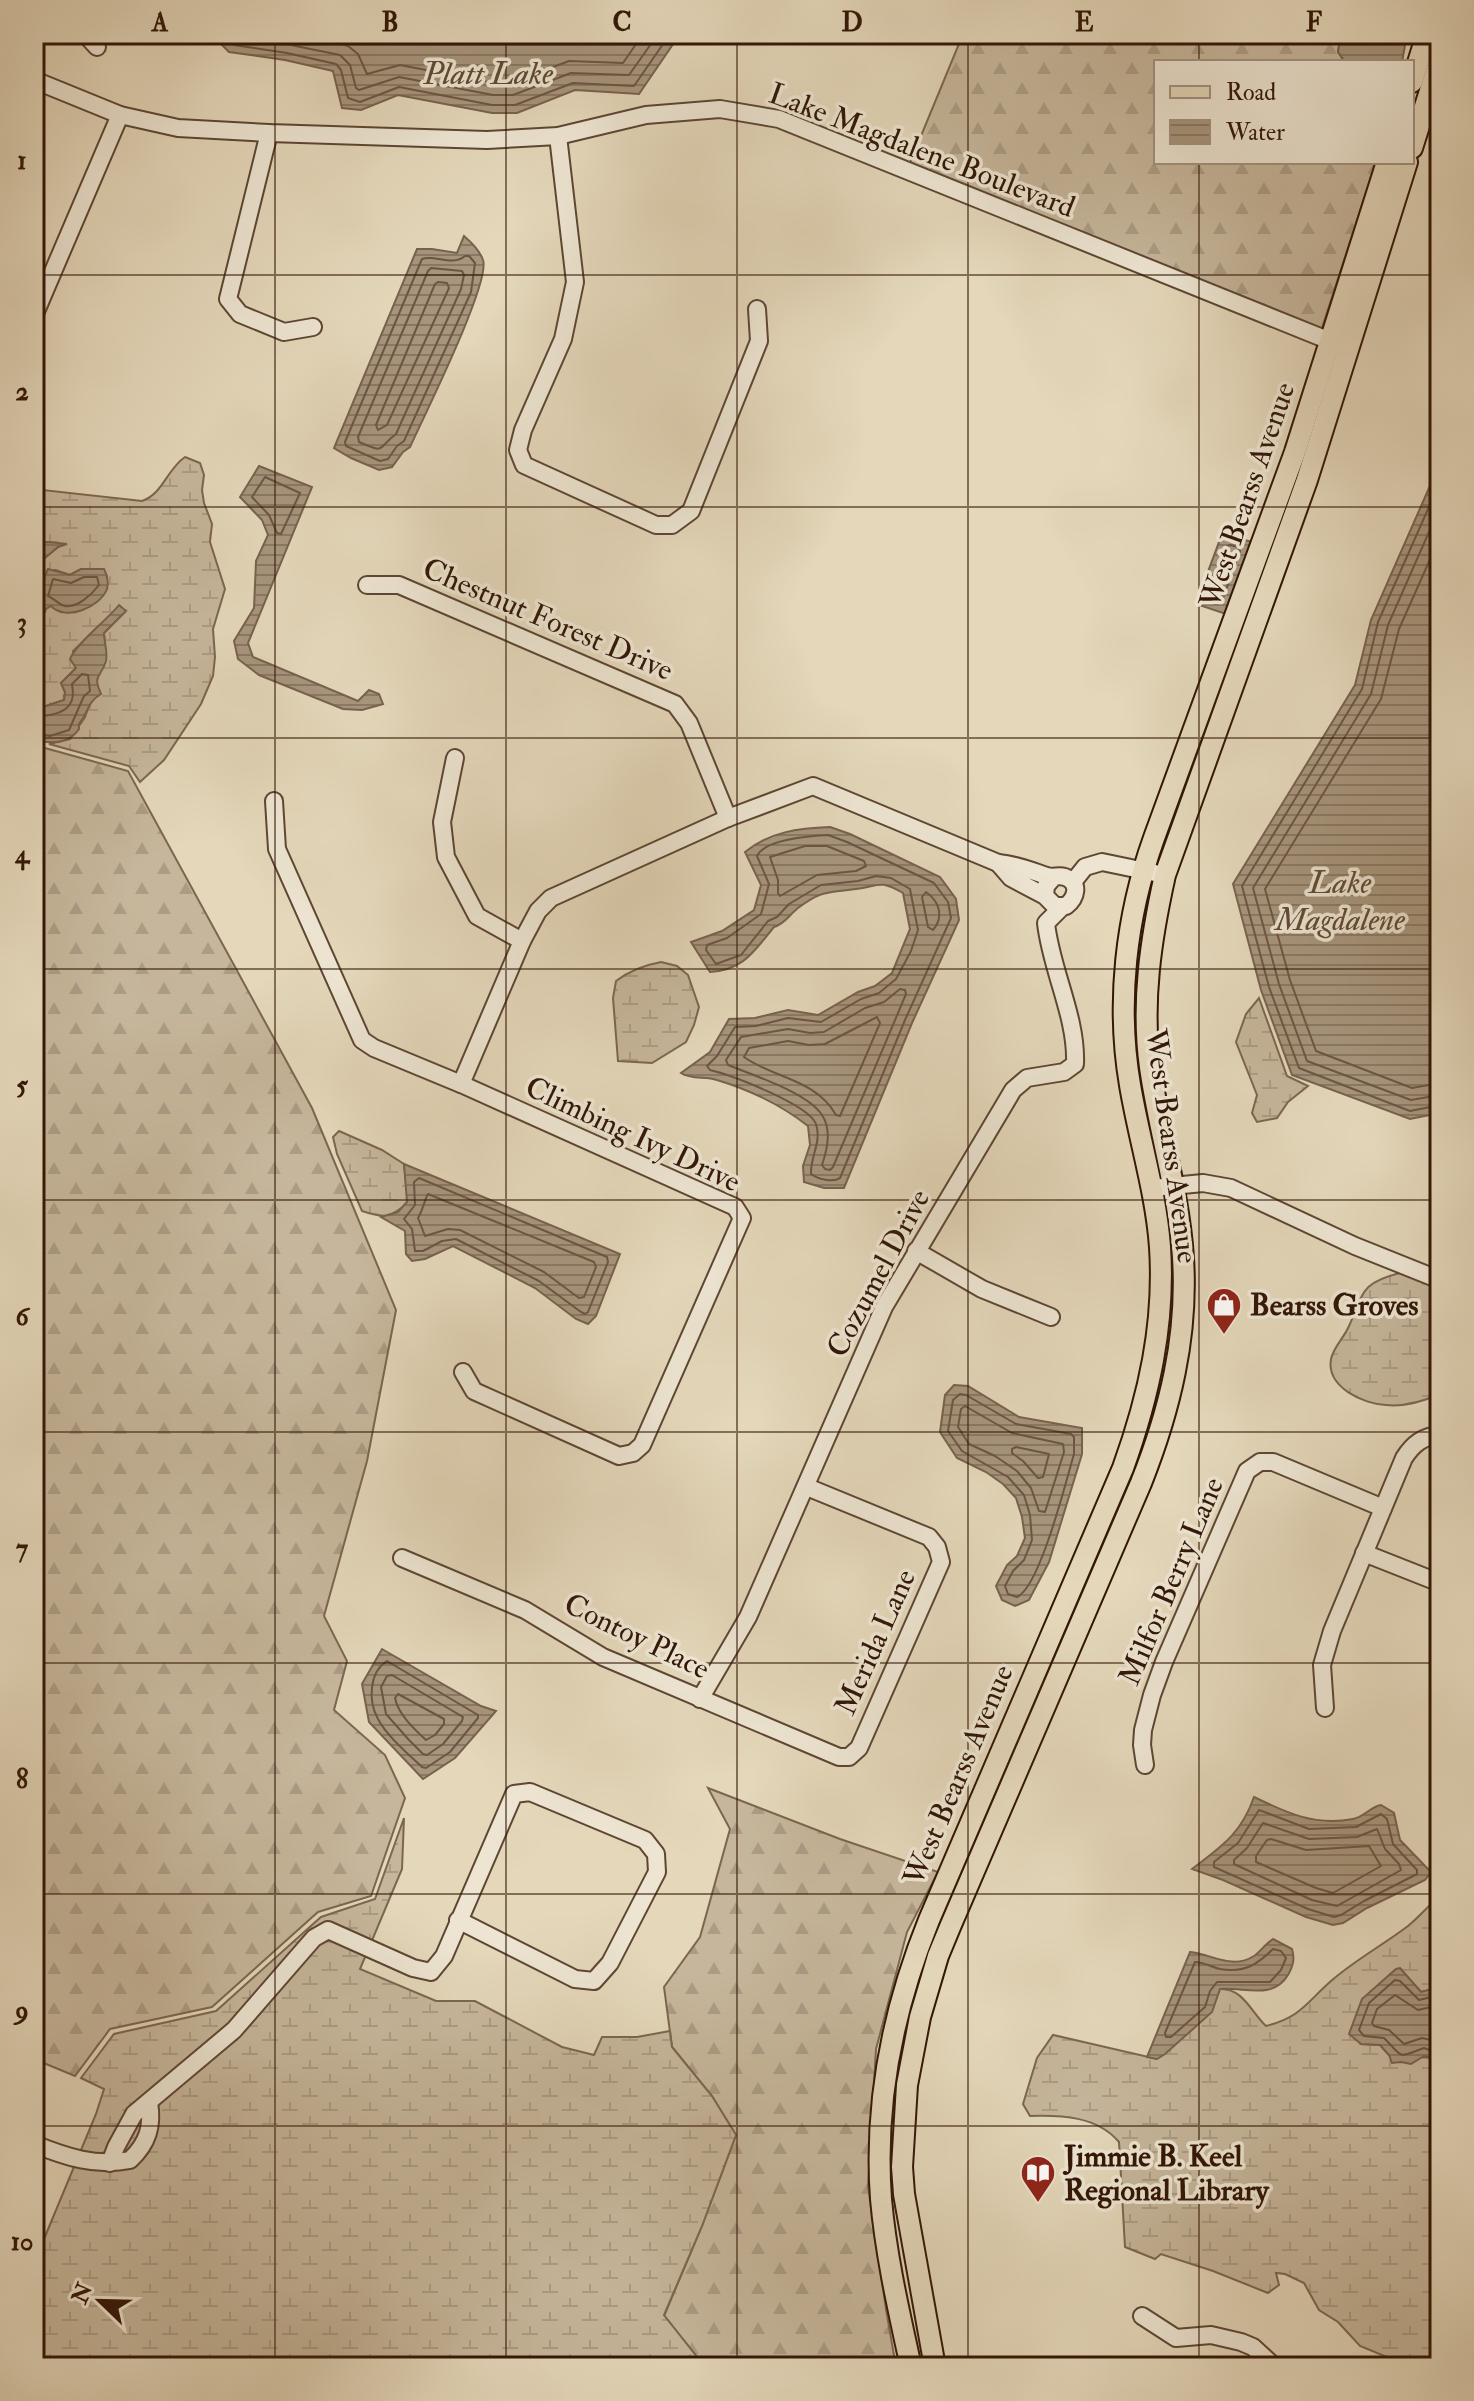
<svg xmlns="http://www.w3.org/2000/svg" width="1474" height="2401" font-family="'IM FELL Double Pica',serif">
<style>
.forest{fill:url(#forest-firs);stroke:#7c6650;stroke-width:2}
.wetland{fill:url(#wetland-marsh);stroke:#7c6650;stroke-width:2}
.water{fill:url(#water-rules);stroke:#78624d;stroke-width:2}
.lines{fill:none;stroke-linecap:round;stroke-linejoin:round}
.shore{stroke:#6c5642;stroke-width:2}
.minor-casing{stroke:#5e4633;stroke-width:20}
.major-casing{stroke:#321606;stroke-width:24}
.minor{stroke:#ede5d2;stroke-width:16}
.major{stroke:#e4d7ba;stroke-width:20}
.grid{fill:none;stroke:#321606;stroke-width:2;stroke-opacity:0.55}
.labels{text-anchor:middle;stroke-width:7;stroke-linejoin:round;paint-order:stroke}
.street-label{font-size:30px;fill:#321606;stroke:#ede5d2}
.poi-label{font-size:30px;font-weight:bold;fill:#321606;stroke:#ede5d2;text-anchor:start}
.water-label{font-size:32px;font-style:italic;fill:#614936;stroke:#ede5d2}
.neatline{fill:none;stroke:#321606;stroke-width:3}
.grid-label{font-size:26px;text-anchor:middle;font-weight:bold;fill:#321606}
</style>
<defs>
<pattern id="forest-firs" width="22" height="20" patternUnits="userSpaceOnUse" patternTransform="scale(2)"><rect width="22" height="20" fill="#c6b69b"/><path d="M5 1l3.5 6h-7zM16 11l3.5 6h-7z" fill="#ab9c84"/></pattern>
<pattern id="wetland-marsh" width="20" height="14" patternUnits="userSpaceOnUse" patternTransform="scale(2)"><rect width="20" height="14" fill="#c6b69b"/><path d="M1 5h8M5 5V1M11 12h8M15 12V8" fill="none" stroke="#ab9c84"/></pattern>
<pattern id="water-rules" width="6" height="5" patternUnits="userSpaceOnUse" patternTransform="scale(2)"><rect width="6" height="5" fill="#a7957d"/><path d="M0 2.5h6" fill="none" stroke="#897964"/></pattern>
</defs>
<rect width="100%" height="100%" fill="#e4d7ba"/>
<filter id="stains"><feTurbulence type="fractalNoise" baseFrequency=".0025" numOctaves="4"/><feColorMatrix values="0 0 0 0 .2 0 0 0 0 .09 0 0 0 0 .02 0 0 0 .5 -.17"/></filter>
<radialGradient id="worn" r=".72"><stop offset=".6" stop-color="#630" stop-opacity="0"/><stop offset="1" stop-color="#630" stop-opacity=".3"/></radialGradient>
<g class="forest">
<polygon points="963,34 1341,34 1338,52 1345,62 1156,62 1156,162 1376,162 1321,331 909,165"/>
<polygon points="34,745 128,771 312,1108 396,1310 367,1461 324,1616 347,1661 334,1710 385,1755 405,1798 371,1896 318,1912 212,2007 110,2029 75,2076 34,2059"/>
<polygon points="708,1788 840,1839 938,1872 907,1932 876,2049 868,2186 886,2309 896,2367 705,2367 664,2316 702,2226 736,2135 712,2096 672,2047 664,1987 700,1937 730,1829"/>
</g>
<g class="wetland">
<path d="M185 457 200 463 204 475 202 490 204 503 212 524 210 542 225 589 213 629 215 657 213 676 201 704 164 760 140 782 129 766 49 744 70 739 85 717 91 700 96 677 106 660 104 633 125 611 113 613 73 651 76 668 61 683 65 692 64 700 40 708 34 702V618L51 605 107 589V576L81 569 70 575 55 570 34 595V567L58 547 49 542 34 543V489L142 501C163 494 167 469 185 457Z"/>
<path d="M661 962 677 966 688 975 699 1007 694 1025 686 1042 652 1063 618 1061 613 998 616 981C629 971 645 965 661 962Z"/>
<polygon points="1259,998 1287,1076 1308,1086 1288,1102 1277,1118 1257,1122 1252,1113 1257,1095 1236,1042 1246,1014"/>
<path d="M339 1131 382 1150 404 1164 408 1202C391 1219 383 1218 362 1211L337 1154 333 1137Z"/>
<path d="M1400 1273 1440 1289V1394C1424 1401 1404 1407 1386 1405 1363 1404 1326 1387 1331 1359 1334 1346 1344 1338 1349 1326 1364 1293 1360 1283 1400 1273Z"/>
<polygon points="404,1818 402,1869 360,1969 436,2001 475,2001 562,2047 594,2055 602,2037 637,2037 670,2031 672,2047 712,2096 736,2135 702,2226 664,2315 705,2367 34,2367 34,2263 96,2114 104,2089 81,2078 114,2034 216,2011 321,1917 375,1899"/>
<path d="M1440 1896V1987L1421 1992 1400 1969 1361 2044 1380 2045 1389 2055 1433 2058 1440 2067V2367H1411L1360 2346 1338 2322 1319 2310 1304 2283 1285 2274 1276 2273 1279 2285 1268 2293 1213 2271 1161 2254 1155 2259 1125 2247 1119 2142C1097 2116 1061 2115 1030 2116L1023 2104 1037 2058 1053 2035 1157 2059 1186 2034 1214 2004 1220 1989C1243 1988 1251 2012 1266 2026 1301 2017 1306 2003 1331 1981 1355 1960 1383 1945 1408 1926 1419 1917 1429 1905 1440 1896Z"/>
</g>
<g class="water">
<polygon points="211,34 680,34 639,94 575,90 517,113 492,113 398,95 361,110 342,108 333,71 285,60 229,52"/>
<polygon points="1341,34 1407,34 1402,62 1345,62 1338,52"/>
<path d="M464 236C471 242 480 251 483 260 491 282 423 418 410 447L403 452 392 467 379 470 351 458 334 448 417 249H432L457 253Z"/>
<polygon points="1440,463 1440,1113 1410,1119 1292,1075 1261,990 1233,884 1355,685 1371,620"/>
<polygon points="259,466 312,487 248,643 253,657 358,701 369,690 379,694 383,704 362,710 343,709 259,675 238,659 234,641 254,608 256,561 268,535 262,520 240,497"/>
<polygon points="1222,534 1252,542 1226,614 1196,604"/>
<polygon points="49,542 67,544 58,547 34,567 34,543"/>
<path d="M48 569 70 575 81 569H104C107 575 109 582 107 589 100 607 66 622 51 606L46 609 43 616 38 615 34 618V595L40 589Z"/>
<path d="M119 605 126 611 104 633C104 642 108 652 106 661 101 678 92 674 101 694 86 703 89 712 79 724V729C68 745 50 744 34 740V702L40 708 64 700 65 692 61 683 76 668 70 659C75 645 108 619 119 605Z"/>
<path d="M830 827 850 834 940 877 956 899 959 920 912 1023 844 1188H824L804 1182 803 1166 810 1145 808 1126C781 1105 750 1090 717 1080 705 1076 691 1080 681 1073L710 1052 729 1019 755 1018 788 1010 818 1015 858 992 875 986 892 973 910 929 903 893C878 879 880 886 856 889 827 893 822 890 798 908 789 915 785 924 774 927 754 951 744 970 710 972L691 942 722 931 754 910 761 885 745 852C769 832 799 828 830 827Z"/>
<polygon points="404,1164 620,1254 596,1316 588,1324 576,1319 535,1288 453,1246 425,1259 412,1261 406,1254 405,1231 381,1217 398,1212 407,1202"/>
<polygon points="954,1385 968,1386 1019,1417 1082,1428 1082,1454 1049,1562 1029,1600 1015,1606 1002,1600 996,1586 1007,1565 1017,1556 1025,1538 1022,1517 1016,1498 1003,1484 986,1472 957,1458 940,1432 945,1395"/>
<polygon points="382,1649 481,1706 496,1711 455,1758 423,1779 369,1722 362,1684"/>
<path d="M1254 1797C1287 1813 1314 1826 1353 1819 1364 1817 1370 1807 1381 1805L1394 1813 1400 1840 1431 1872 1425 1880 1367 1908 1343 1923 1333 1925 1306 1917 1223 1880 1192 1869C1222 1846 1241 1834 1254 1797Z"/>
<path d="M1273 1939 1292 1949C1295 1959 1293 1966 1288 1975 1273 2000 1245 1987 1220 1989L1212 2012 1165 2054 1157 2059 1147 2057 1190 1952C1212 1954 1232 1970 1254 1956 1261 1951 1265 1944 1273 1939Z"/>
<polygon points="1400,1968 1421,1992 1440,1987 1440,2067 1433,2058 1424,2056 1411,2064 1401,2062 1392,2063 1389,2055 1380,2045 1361,2044 1349,2034 1362,1999 1396,1969"/>
</g>
<g class="lines">
<g class="shore">
<polyline points="222,34 234,45 287,53 336,64 341,70 348,98 360,102 399,87 492,105 515,105 573,83 634,86 670,34"/>
<polyline points="237,34 340,55 350,65 356,88 359,90 399,77 493,95 513,95 571,73 629,75 658,34"/>
<polyline points="305,34 348,46 358,54 367,74 400,65 494,83 511,83 569,61 623,63 643,34"/>
<path d="M465 256H469L475 263 471 292 404 441 397 446 388 459 380 461 346 446 345 442 422 259C435 254 452 267 465 256Z"/>
<path d="M431 268 462 271 464 275 461 289 396 434C376 449 387 454 359 442L358 437 428 271Z"/>
<polygon points="438,282 447,283 449,288 387,425 378,430 376,425 435,284"/>
<polygon points="265,477 300,493 281,534 277,533 269,515 252,497"/>
<polyline points="1440,482 1378,622 1362,689 1242,886 1269,987 1299,1068 1410,1111 1440,1105"/>
<polyline points="1440,507 1388,625 1371,694 1253,888 1279,984 1307,1061 1411,1100 1440,1095"/>
<polyline points="1440,537 1399,629 1381,699 1265,889 1290,980 1316,1051 1412,1088 1440,1083"/>
<polygon points="1230,545 1238,547 1240,551 1222,601 1218,603 1209,600 1207,596 1226,547"/>
<path d="M84 577H97L99 585C92 594 78 608 65 606 60 605 53 598 48 596L53 579 71 583Z"/>
<path d="M34 714C44 718 64 714 70 704 74 699 73 690 72 684L82 674 88 675 90 691 84 696 69 730 50 736 34 733"/>
<path d="M828 835 847 842 934 883 948 902 951 918 905 1020 840 1178C833 1183 818 1179 811 1174 810 1157 822 1142 816 1124 808 1104 731 1075 710 1070L707 1066 717 1056 735 1027 756 1026 788 1018 821 1022 861 999 879 993 896 979 911 951 918 930 910 889 891 878 876 876 858 881 821 885 789 904 777 917 768 921 741 955 716 964 706 950 707 945 727 938 761 914 769 884 757 856C765 839 809 836 828 835Z"/>
<polygon points="805,846 827,846 864,861 866,866 856,871 817,875 780,896 778,893 778,880 770,857"/>
<path d="M926 892C940 902 944 917 933 930L928 927 922 897Z"/>
<path d="M900 989 905 990 906 994 833 1167 830 1170 825 1169 822 1165C827 1150 832 1130 822 1115 808 1093 753 1075 728 1065L726 1060 741 1037 788 1029 810 1033 824 1032 865 1008 884 1002Z"/>
<path d="M877 1017 880 1023 840 1116 836 1115C816 1079 773 1078 744 1057L749 1048 788 1041 809 1045 825 1044Z"/>
<polygon points="419,1178 607,1257 608,1262 588,1312 585,1314 581,1312 539,1281 456,1239 442,1241 423,1251 415,1251 412,1229 404,1219 415,1205 414,1182"/>
<path d="M428 1194 594 1262 596 1267 584 1297 579 1298 544 1272 460 1230 448 1229 425 1236 418 1218C422 1212 426 1196 428 1194Z"/>
<path d="M960 1394 966 1395 1016 1424 1071 1434 1074 1437V1454C1066 1481 1040 1587 1017 1597L1008 1594 1005 1586 1013 1571 1024 1560 1032 1540 1030 1515 1024 1495 1008 1477 962 1451 948 1431 953 1400Z"/>
<polygon points="965,1406 1012,1433 1063,1444 1064,1452 1045,1512 1039,1511 1031,1488 1017,1471 995,1456 969,1444 958,1427 961,1409"/>
<polygon points="1016,1447 1049,1454 1043,1477 1038,1478 1023,1461 1012,1453 1012,1449"/>
<path d="M387 1661 478 1715V1718L450 1752 426 1768 422 1767C408 1754 386 1735 378 1719 368 1701 369 1672 387 1661Z"/>
<polygon points="392,1675 463,1717 462,1721 443,1744 427,1755 423,1754 409,1740 386,1714 381,1687 387,1676"/>
<path d="M398 1694 444 1719V1724L435 1735 426 1740C414 1729 398 1714 395 1698Z"/>
<polygon points="1259,1810 1309,1829 1356,1827 1381,1814 1387,1819 1393,1844 1417,1870 1417,1874 1364,1901 1341,1915 1334,1917 1308,1909 1214,1867 1214,1862 1238,1843"/>
<polygon points="1263,1823 1309,1839 1357,1837 1377,1829 1385,1849 1399,1864 1401,1870 1337,1906 1312,1900 1234,1864 1234,1860 1247,1848"/>
<polygon points="1271,1839 1306,1850 1369,1846 1381,1866 1333,1893 1316,1888 1256,1862 1256,1856 1267,1840"/>
<path d="M1273 1949 1281 1951 1286 1958 1281 1970 1270 1982H1217L1210 1991 1205 2007 1171 2037H1166L1165 2033 1195 1962C1204 1962 1211 1967 1220 1969 1244 1973 1257 1965 1273 1949Z"/>
<path d="M1440 1995 1419 2000 1400 1981 1395 1980 1369 2003 1359 2030 1364 2036 1384 2038C1405 2059 1396 2058 1424 2048L1440 2054"/>
<polyline points="1440,2005 1418,2010 1395,1995 1377,2009 1372,2023 1374,2026 1389,2030 1404,2044 1422,2038 1440,2042"/>
</g>
<defs>
<g id="minor">
<polyline points="85,34 97,47"/>
<polyline points="34,80 120,115 178,128 269,133 487,140 558,136 646,115 720,109 779,119 1340,345"/>
<polyline points="269,133 228,299 240,314 284,332 313,327"/>
<polyline points="558,136 575,282 563,339 523,430 518,450 524,465 656,525 672,525 691,511 759,341 757,309"/>
<polyline points="34,316 120,115"/>
<polyline points="367,585 399,585 675,704 689,723 728,818"/>
<polyline points="455,758 442,822 446,857 477,916 522,941"/>
<polyline points="274,801 277,849 362,1040 374,1048 461,1084 735,1207 742,1218 642,1445 633,1453 619,1456 474,1391 463,1372"/>
<polyline points="1073,882 1085,867 1102,862 1155,873"/>
<path d="M1045 896 1011 878 998 863C1017 865 1029 870 1047 876 1054 878 1058 875 1065 877 1081 883 1076 898 1066 906H1055L1045 896 1046 886 1053 878"/>
<polyline points="461,1084 522,941 538,911 551,898 728,818 813,786 998,863"/>
<polyline points="1162,1187 1203,1183 1231,1188 1355,1246 1440,1280"/>
<polyline points="916,1251 982,1289 1051,1317"/>
<polyline points="1364,1553 1440,1583"/>
<polyline points="402,1558 525,1610 603,1657 839,1757 849,1757 859,1748 941,1562 937,1547 929,1537 807,1487"/>
<path d="M700 1699 748 1617 884 1307 1013 1090 1027 1078 1064 1072 1075 1064C1077 1017 1051 970 1046 923L1061 908"/>
<path d="M1325 1708 1322 1665 1332 1631 1404 1458C1413 1444 1423 1436 1440 1435"/>
<polyline points="1145,1765 1142,1745 1143,1730 1152,1695 1164,1662 1247,1471 1260,1462 1273,1462 1383,1508"/>
<path d="M34 2144C66 2157 96 2167 130 2160 148 2143 153 2126 149 2102"/>
<polyline points="110,2163 116,2147 134,2114 234,2030 314,1938 328,1930 413,1968 431,1972 444,1956 514,1794 530,1792 645,1840 656,1854 657,1872 610,1963 594,1981 575,1979 458,1920"/>
<polyline points="1142,2316 1176,2338 1211,2335 1241,2342 1253,2347 1275,2367"/>
</g>
<g id="major">
<polyline points="1412,82 1427,34"/>
<polyline points="1412,148 1440,59"/>
<path d="M911 2367C899 2312 886 2256 881 2199 874 2103 893 2009 929 1920L1123 1468C1149 1396 1165 1324 1160 1247 1156 1192 1139 1139 1130 1085 1116 1003 1126 916 1154 838L1295 452 1387 162"/>
<path d="M935 2367 904 2194 902 2167 907 2085 920 2017 938 1956 950 1927 1141 1483C1170 1410 1188 1336 1183 1258 1179 1193 1159 1131 1150 1067 1141 1002 1151 938 1165 875L1307 480 1407 162"/>
</g>
</defs>
<use href="#minor" class="minor-casing"/>
<use href="#major" class="major-casing"/>
<use href="#minor" class="minor"/>
<use href="#major" class="major"/>
</g>
<path class="grid" d="M275 34V2367M506 34V2367M737 34V2367M968 34V2367M1199 34V62M1199 162V2367M34 275H1440M34 507H1440M34 738H1440M34 969H1440M34 1200H1440M34 1432H1440M34 1663H1440M34 1894H1440M34 2126H1440"/>
<defs>
<symbol id="shop-pin" viewBox="-11 -11 22 30"><path d="M0 17L-7.5 6A9.5 9.5 0 1 1 7.5 6Z" fill="#8f2418" stroke="#ede5d2"/><path d="M-5-2.5h2.3a2.7 3.5 0 0 1 5.4 0H5L5.5 6h-11ZM-1.5-2.5h3a1.5 2.3 0 0 0-3 0Z" fill="#fff"/></symbol>
<symbol id="library-pin" viewBox="-11 -11 22 30"><path d="M0 17L-7.5 6A9.5 9.5 0 1 1 7.5 6Z" fill="#8f2418" stroke="#ede5d2"/><path d="M-6-4Q-3-5.5-.7-3.5V5Q-3 3-6 4ZM6-4Q3-5.5 .7-3.5V5Q3 3 6 4Z" fill="#fff"/></symbol>
</defs>
<g fill-rule="evenodd">
<use href="#shop-pin" x="1204" y="1285" width="40" height="54"/>
<use href="#library-pin" x="1018" y="2153" width="40" height="54"/>
</g>
<g class="labels">
<g class="street-label">
<text transform="translate(922 150) rotate(21)" y="10">Lake Magdalene Boulevard</text>
<text transform="translate(1247 495) rotate(-71)" y="10">West Bearss Avenue</text>
<text transform="translate(548 619) rotate(23)" y="10">Chestnut Forest Drive</text>
<text transform="translate(633 1134) rotate(25)" y="10">Climbing Ivy Drive</text>
<text transform="translate(1172 1146) rotate(82)" y="10">West Bearss Avenue</text>
<text transform="translate(878 1273) rotate(-62)" y="10">Cozumel Drive</text>
<text transform="translate(1171 1581) rotate(-67)" y="10">Milfor Berry Lane</text>
<text transform="translate(637 1636) rotate(26)" y="10">Contoy Place</text>
<text transform="translate(875 1642) rotate(-66)" y="10">Merida Lane</text>
<text transform="translate(958 1775) rotate(-67)" y="10">West Bearss Avenue</text>
</g>
<g class="poi-label">
<text x="1250" y="1315">Bearss Groves</text>
<text x="1064" y="2166">Jimmie B. Keel<tspan x="1064" dy="34">Regional Library</tspan></text>
</g>
<g class="water-label">
<text x="488" y="84">Platt Lake</text>
<text x="1340" y="893">Lake<tspan x="1340" dy="37">Magdalene</tspan></text>
</g>
</g>
<rect width="1474" height="2401" fill="none" stroke="#e4d7ba" stroke-width="88"/>
<rect x="1154" y="60" width="260" height="104" fill="#ede5d2" stroke="#a29280" stroke-width="2"/>
<rect x="1170" y="86" width="40" height="12" fill="#e4d7ba" stroke="#a29280" stroke-width="2"/>
<text x="1226" y="100" font-size="24" fill="#321606">Road</text>
<rect x="1170" y="120" width="40" height="24" fill="url(#water-rules)" stroke="#a29280" stroke-width="2"/>
<text x="1226" y="140" font-size="24" fill="#321606">Water</text>
<g transform="translate(100 2301) rotate(293)" stroke="#ede5d2" stroke-width="6" paint-order="stroke">
<path d="M0-6L14 30L0 20L-14 30Z" fill="#321606"/>
<text y="-12" font-size="22" font-weight="bold" text-anchor="middle" fill="#321606">N</text>
</g>
<rect x="44" y="44" width="1386" height="2313" class="neatline"/>
<g class="grid-label">
<text x="160" y="31">A</text>
<text x="390" y="31">B</text>
<text x="622" y="31">C</text>
<text x="852" y="31">D</text>
<text x="1084" y="31">E</text>
<text x="1314" y="31">F</text>
<text x="22" y="169">1</text>
<text x="22" y="400">2</text>
<text x="22" y="631">3</text>
<text x="22" y="863">4</text>
<text x="22" y="1094">5</text>
<text x="22" y="1325">6</text>
<text x="22" y="1557">7</text>
<text x="22" y="1788">8</text>
<text x="22" y="2019">9</text>
<text x="22" y="2250">10</text>
</g>
<rect width="100%" height="100%" filter="url(#stains)"/>
<rect width="100%" height="100%" fill="url(#worn)"/>
</svg>
